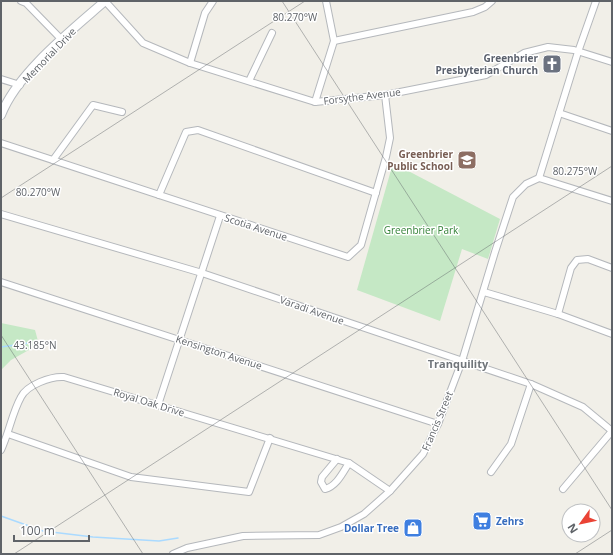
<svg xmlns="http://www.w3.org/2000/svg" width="613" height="555" font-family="'Open Sans',sans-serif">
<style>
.green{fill:#c5e8c5}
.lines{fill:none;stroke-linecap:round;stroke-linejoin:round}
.stream{stroke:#aadaff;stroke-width:1.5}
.minor-casing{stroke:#b5b8bc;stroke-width:8}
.secondary-casing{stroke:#b6babf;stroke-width:10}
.minor{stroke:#fff;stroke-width:6}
.secondary{stroke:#fff;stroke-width:8}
.ticks{fill:none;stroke:#5f6368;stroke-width:1;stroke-opacity:0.45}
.labels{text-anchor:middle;stroke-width:3;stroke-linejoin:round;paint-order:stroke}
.street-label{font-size:10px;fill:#5f6368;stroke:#fff}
.worship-label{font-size:10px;font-weight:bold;fill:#5b616d;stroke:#fff;text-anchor:end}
.education-label{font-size:10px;font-weight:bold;fill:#785e54;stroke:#fff;text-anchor:end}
.park-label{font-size:10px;fill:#348238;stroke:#fff}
.shop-label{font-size:10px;font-weight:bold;fill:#366cbe;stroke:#fff;text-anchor:start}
.neighbourhood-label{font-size:11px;font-weight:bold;fill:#70757a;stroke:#fff}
.ticks-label{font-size:10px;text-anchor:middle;fill:#5f6368;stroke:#fff;stroke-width:3;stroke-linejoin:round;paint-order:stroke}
</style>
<rect width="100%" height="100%" fill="#f1efe8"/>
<g class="green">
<polygon points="393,163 500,219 488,259 462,249 440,321 357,290"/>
<polygon points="1,323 35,330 38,341 36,346 11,360 1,370"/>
</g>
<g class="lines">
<g class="stream">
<polyline points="1,347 29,343"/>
<polyline points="1,516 43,531 93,537 159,541 178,538"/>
</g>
<defs>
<g id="minor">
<polyline points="21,1 26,3 62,40"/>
<polyline points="105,1 143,43 190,63 315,102 385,95 486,75 524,53 548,47 574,50 612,62"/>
<polyline points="334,41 473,12 485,7 492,1"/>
<polyline points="190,63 205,13 213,1"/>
<polyline points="1,79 20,85"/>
<polyline points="249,81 272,33"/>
<polyline points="315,102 334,41 326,1"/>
<polyline points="559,113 612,131"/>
<polyline points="1,143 348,257 361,245 386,157 390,138 385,95"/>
<polyline points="53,160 93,105 122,112"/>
<polyline points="539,178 578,52 596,1"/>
<polyline points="539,178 612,201"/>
<polyline points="159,195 186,132 198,130 376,193"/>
<polyline points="1,214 202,273 531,384 583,407 612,431 563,489"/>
<polyline points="1,282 438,424"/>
<polyline points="484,292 558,314 612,334"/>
<polyline points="558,314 571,268 577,260 588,259 612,268"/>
<polyline points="158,405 220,216"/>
<polyline points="8,434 131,477 249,492 270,438"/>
<path d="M1 450C9 433 12 413 21 397 27 385 51 376 64 377L349 463 390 491"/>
<path d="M337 459 322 477 321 482 325 489C337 486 343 472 349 463"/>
<polyline points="491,472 511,444 531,384"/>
<polyline points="173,554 187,548 243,536 319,535 341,527 364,514 390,491 423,454 438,424 462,361 495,252 513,197 526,184 539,178"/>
</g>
<path id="secondary" d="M1 115C17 73 72 30 105 1"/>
</defs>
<use href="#minor" class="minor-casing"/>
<use href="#secondary" class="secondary-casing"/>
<use href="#minor" class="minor"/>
<use href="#secondary" class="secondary"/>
</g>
<path class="ticks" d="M282 1 612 510M1 198 305 1M1 335 143 554M14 554 612 166M575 554 612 530"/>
<defs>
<symbol id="church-square" viewBox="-11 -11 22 22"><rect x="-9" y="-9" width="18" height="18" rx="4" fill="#6b7280" stroke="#fff"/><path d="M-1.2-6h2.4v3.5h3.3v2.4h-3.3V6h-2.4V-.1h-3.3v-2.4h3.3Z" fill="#fff"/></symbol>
<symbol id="school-square" viewBox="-11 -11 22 22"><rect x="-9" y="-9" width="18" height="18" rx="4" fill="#8d6e63" stroke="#fff"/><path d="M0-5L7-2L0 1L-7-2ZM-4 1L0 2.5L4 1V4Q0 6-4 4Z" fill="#fff"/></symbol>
<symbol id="supermarket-square" viewBox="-11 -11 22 22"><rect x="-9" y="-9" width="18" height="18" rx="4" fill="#3f7fe0" stroke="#fff"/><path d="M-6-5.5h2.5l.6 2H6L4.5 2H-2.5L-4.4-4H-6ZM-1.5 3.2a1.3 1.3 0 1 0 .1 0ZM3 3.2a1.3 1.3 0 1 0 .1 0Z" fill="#fff"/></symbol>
<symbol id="shop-square" viewBox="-11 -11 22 22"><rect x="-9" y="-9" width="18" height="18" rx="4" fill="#3f7fe0" stroke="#fff"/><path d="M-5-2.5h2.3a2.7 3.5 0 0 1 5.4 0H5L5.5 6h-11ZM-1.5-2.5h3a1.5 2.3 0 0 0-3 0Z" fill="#fff"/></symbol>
</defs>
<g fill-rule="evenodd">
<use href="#church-square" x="541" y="53" width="22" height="22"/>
<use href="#school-square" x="456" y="149" width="22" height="22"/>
<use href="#supermarket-square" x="471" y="510" width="22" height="22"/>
<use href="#shop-square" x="402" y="517" width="22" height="22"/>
</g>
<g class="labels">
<g class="street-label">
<text transform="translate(49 55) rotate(-46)" y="4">Memorial Drive</text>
<text transform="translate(362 96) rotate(-7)" y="4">Forsythe Avenue</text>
<text transform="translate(256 227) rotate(18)" y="4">Scotia Avenue</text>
<text transform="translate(312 310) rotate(19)" y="4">Varadi Avenue</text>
<text transform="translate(219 352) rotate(18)" y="4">Kensington Avenue</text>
<text transform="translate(149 402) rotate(17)" y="4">Royal Oak Drive</text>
<text transform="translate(437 421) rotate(-67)" y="4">Francis Street</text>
</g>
<g class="worship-label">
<text x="538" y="62">Greenbrier<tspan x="538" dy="12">Presbyterian Church</tspan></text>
</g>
<g class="education-label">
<text x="453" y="158">Greenbrier<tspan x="453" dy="12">Public School</tspan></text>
</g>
<g class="park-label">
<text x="421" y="234">Greenbrier Park</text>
</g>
<g class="shop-label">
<text x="496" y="525">Zehrs</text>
<text x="399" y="532" text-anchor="end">Dollar Tree</text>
</g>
<g class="neighbourhood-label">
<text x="458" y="368">Tranquility</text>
</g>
</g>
<g class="ticks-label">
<text x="295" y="21">80.270°W</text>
<text x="575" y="175">80.275°W</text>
<text x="38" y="196">80.270°W</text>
<text x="35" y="349">43.185°N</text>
</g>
<rect width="613" height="555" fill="none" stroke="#5f6368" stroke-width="4"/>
<g transform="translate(581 523) rotate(237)"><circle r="19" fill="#ffffff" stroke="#bfc1c3"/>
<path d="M0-3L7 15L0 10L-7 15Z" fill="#ea4335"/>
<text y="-6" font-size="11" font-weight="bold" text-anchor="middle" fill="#5f6368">N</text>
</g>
<path d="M14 535v6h75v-6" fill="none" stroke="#5f6368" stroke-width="2"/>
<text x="20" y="535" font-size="12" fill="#5f6368" stroke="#ffffff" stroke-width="3" paint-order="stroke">100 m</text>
</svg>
